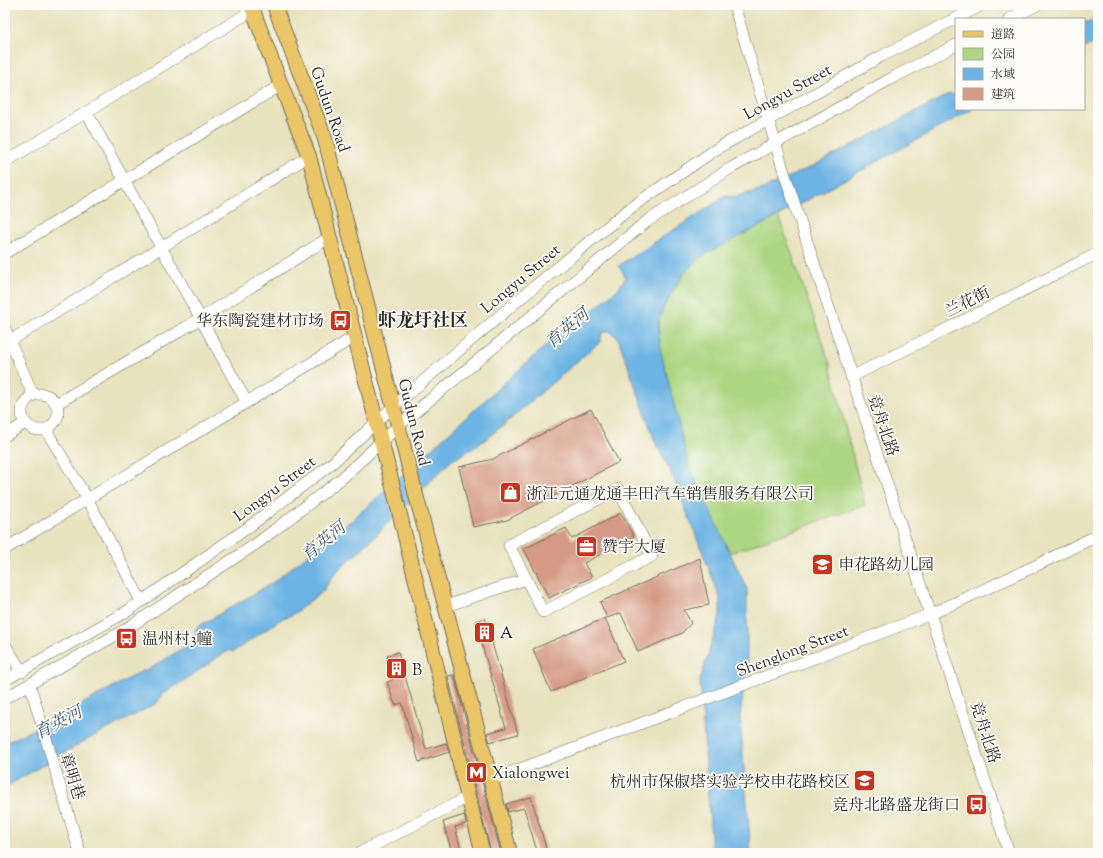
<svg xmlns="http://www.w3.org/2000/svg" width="1103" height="858" font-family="'Sorts Mill Goudy','Noto Serif SC',serif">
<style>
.green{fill:#acd681;stroke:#6c8056}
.water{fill:#6cb4e4;stroke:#4c7088}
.building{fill:#d69b86}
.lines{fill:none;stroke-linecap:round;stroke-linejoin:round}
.minor-casing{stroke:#6e6b5e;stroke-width:12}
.major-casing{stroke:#6e6b5e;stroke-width:16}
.minor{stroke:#fff;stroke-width:11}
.major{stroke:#ebc669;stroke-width:14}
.labels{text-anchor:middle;stroke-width:3.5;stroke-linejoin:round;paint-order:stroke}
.street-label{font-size:16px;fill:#2b2b2b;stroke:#fdfcf7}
.poi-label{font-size:16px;fill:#2b2b2b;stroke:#fdfcf7;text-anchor:start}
.water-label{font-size:17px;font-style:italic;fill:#425b6c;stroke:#fdfcf7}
.quarter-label{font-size:18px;font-weight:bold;fill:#2b2b2b;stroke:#fdfcf7}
</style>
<rect width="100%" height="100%" fill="#fdfcf7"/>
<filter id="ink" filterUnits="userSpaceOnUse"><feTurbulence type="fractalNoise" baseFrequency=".025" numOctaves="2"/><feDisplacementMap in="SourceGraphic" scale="8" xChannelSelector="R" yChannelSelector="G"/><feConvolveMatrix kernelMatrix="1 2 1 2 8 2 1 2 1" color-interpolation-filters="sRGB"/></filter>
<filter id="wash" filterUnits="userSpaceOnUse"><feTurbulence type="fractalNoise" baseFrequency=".012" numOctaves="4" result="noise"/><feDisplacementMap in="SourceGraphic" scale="16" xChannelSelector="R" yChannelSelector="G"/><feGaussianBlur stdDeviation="0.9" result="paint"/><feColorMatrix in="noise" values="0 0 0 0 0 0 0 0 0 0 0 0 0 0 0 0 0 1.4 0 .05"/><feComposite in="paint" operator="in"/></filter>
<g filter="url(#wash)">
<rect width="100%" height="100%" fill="#e9e2be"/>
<polygon class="green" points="773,200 829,361 865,505 716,558 628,295"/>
<g class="water">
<polygon points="1098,21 1098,41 1084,48 1084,22"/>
<polygon points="949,94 956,95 956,109 973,109 773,219 700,257 684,273 664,306 658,324 661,351 689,466 747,589 747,663 740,717 751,853 712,853 700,681 720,615 720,597 670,470 657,447 618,338 609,331 602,333 600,342 501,427 477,446 451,461 363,548 336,572 322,592 292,615 283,618 233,652 229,650 162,695 157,703 83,742 5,787 5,743 66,713 142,671 148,670 194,641 196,628 272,583 352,520 561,332 567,324 577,323 619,288 626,277 618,266 726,196 735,197 763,189 811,167"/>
</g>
<g id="blocks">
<g class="building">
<polygon points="591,409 619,462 507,520 473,527 459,467 493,459"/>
<polygon points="621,513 634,537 584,563 592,577 549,598 524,549 566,528 572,539"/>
<polygon points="700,558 709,605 684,610 691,623 682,633 638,652 621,613 607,618 600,602"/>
<polygon points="485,618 518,734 490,742 487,733 506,728 475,621"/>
<polygon points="605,618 624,661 551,692 533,649"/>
<polygon points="398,652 426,749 446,743 449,752 419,762 402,703 395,705 387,682 394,679 387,656"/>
<polygon points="454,675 501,853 491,853 448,676"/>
<polygon points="531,797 546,848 537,851 524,808 508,812 506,804"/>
<polygon points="464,815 466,824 455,827 462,853 452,853 443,822"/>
</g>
</g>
</g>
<g filter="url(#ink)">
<use href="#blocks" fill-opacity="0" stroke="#6e6b5e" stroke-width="1"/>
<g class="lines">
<defs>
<g id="minor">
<polyline points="734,5 784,172 1009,853"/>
<polyline points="1009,19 1037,5"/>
<polyline points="87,113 246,401"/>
<polyline points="5,162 253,10"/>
<polyline points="5,253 281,85"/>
<polyline points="5,329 33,395"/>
<polyline points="5,344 309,156"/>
<polyline points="851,377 1098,253"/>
<circle cx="40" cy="412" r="18"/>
<polyline points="56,404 200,319 330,237"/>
<polyline points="46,430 88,500 141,601"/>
<polyline points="5,436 25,423"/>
<polygon points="618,489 652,556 543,612 509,545"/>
<polyline points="5,549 356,336"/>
<polyline points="446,606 526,579"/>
<polyline points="5,645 22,672"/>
<polyline points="5,680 126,612 246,529 330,465 394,406 523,296 633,206 718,148 880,57 982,5"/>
<polyline points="30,685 80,853"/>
<polyline points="5,698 123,631 256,544 341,479 398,426 646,222 731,168 894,77 956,45"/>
<polyline points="491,780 931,614 1033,567 1098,535"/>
<polyline points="359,853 468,797"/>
</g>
<g id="major">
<polyline points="251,5 281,85 309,156 400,515 468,797 483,853"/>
<polyline points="274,5 325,139 417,499 510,853"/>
</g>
</defs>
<use href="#minor" class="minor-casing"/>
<use href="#major" class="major-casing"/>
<use href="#minor" class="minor"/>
<use href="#major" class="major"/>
</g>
</g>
<defs>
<symbol id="bus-square" viewBox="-11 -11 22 22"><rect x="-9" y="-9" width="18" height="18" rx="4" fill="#c8321e" stroke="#fdfcf7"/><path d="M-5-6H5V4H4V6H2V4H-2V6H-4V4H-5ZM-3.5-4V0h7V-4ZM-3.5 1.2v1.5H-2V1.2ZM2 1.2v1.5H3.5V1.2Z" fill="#fff"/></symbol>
<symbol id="shop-square" viewBox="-11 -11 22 22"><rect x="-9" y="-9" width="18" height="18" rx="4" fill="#c8321e" stroke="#fdfcf7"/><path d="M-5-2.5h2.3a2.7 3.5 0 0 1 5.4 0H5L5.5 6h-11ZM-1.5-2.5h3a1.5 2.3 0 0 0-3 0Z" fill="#fff"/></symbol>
<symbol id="office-square" viewBox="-11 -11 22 22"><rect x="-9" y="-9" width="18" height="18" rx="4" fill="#c8321e" stroke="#fdfcf7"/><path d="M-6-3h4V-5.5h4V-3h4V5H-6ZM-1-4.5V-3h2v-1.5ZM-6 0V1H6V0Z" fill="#fff"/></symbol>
<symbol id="school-square" viewBox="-11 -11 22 22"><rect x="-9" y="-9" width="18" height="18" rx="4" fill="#c8321e" stroke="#fdfcf7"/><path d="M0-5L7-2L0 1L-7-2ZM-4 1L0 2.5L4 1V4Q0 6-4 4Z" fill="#fff"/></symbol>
<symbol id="building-square" viewBox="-11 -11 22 22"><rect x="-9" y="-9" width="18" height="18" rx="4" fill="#c8321e" stroke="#fdfcf7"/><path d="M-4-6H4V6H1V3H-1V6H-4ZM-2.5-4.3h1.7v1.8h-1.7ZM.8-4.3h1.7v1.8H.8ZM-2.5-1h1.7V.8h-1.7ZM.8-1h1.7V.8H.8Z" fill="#fff"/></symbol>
<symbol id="metro-square" viewBox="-11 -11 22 22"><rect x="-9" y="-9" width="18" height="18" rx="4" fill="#c8321e" stroke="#fdfcf7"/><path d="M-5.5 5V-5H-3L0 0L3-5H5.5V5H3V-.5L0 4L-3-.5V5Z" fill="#fff"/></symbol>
</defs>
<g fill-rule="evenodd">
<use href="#bus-square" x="328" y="308" width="25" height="25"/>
<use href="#shop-square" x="498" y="480" width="25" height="25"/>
<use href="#office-square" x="574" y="534" width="25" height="25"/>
<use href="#school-square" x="810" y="552" width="25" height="25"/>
<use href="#building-square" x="472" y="620" width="25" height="25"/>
<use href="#bus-square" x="114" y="626" width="25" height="25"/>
<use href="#building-square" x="384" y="656" width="25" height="25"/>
<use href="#metro-square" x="464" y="760" width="25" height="25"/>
<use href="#school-square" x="852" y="768" width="25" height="25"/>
<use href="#bus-square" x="964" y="792" width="25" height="25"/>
</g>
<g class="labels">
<g class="street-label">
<text transform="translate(787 91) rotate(-29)" y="6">Longyu Street</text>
<text transform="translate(331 109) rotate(71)" y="6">Gudun Road</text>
<text transform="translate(520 278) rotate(-40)" y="6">Longyu Street</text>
<text transform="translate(967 301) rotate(-27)" y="6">兰花街</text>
<text transform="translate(415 422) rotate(76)" y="6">Gudun Road</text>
<text transform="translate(884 425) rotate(71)" y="6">竞舟北路</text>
<text transform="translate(274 488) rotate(-37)" y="6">Longyu Street</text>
<text transform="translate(792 650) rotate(-21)" y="6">Shenglong Street</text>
<text transform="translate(986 732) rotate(72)" y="6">竞舟北路</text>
<text transform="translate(73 776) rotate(72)" y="6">章明巷</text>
</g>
<g class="poi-label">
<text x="324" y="326" text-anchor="end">华东陶瓷建材市场</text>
<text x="526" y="499">浙江元通龙通丰田汽车销售服务有限公司</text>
<text x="602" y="552">赞宇大厦</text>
<text x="838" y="570">申花路幼儿园</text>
<text x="500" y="638">A</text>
<text x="142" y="644">温州村3幢</text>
<text x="412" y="675">B</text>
<text x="492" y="778">Xialongwei</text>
<text x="850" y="787" text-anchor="end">杭州市保俶塔实验学校申花路校区</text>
<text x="960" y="810" text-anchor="end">竞舟北路盛龙街口</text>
</g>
<g class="water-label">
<text transform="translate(567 328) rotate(-40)" y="6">育英河</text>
<text transform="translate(323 541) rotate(-39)" y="6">育英河</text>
<text transform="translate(58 722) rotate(-28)" y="6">育英河</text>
</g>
<g class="quarter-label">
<text x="423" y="326">虾龙圩社区</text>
</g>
</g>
<rect width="1103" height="858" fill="none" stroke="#fdfcf7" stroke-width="20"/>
<rect x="955" y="18" width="130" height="92" fill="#fdfcf7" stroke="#a9a8a5"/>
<rect x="963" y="31" width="20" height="6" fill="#ebc669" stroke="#a9a8a5"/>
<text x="991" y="38" font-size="12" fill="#2b2b2b">道路</text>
<rect x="963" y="48" width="20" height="12" fill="#acd681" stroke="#a9a8a5"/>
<text x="991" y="58" font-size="12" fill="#2b2b2b">公园</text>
<rect x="963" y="68" width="20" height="12" fill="#6cb4e4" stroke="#a9a8a5"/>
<text x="991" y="78" font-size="12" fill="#2b2b2b">水域</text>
<rect x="963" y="88" width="20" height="12" fill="#d69b86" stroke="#a9a8a5"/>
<text x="991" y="98" font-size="12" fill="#2b2b2b">建筑</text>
</svg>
